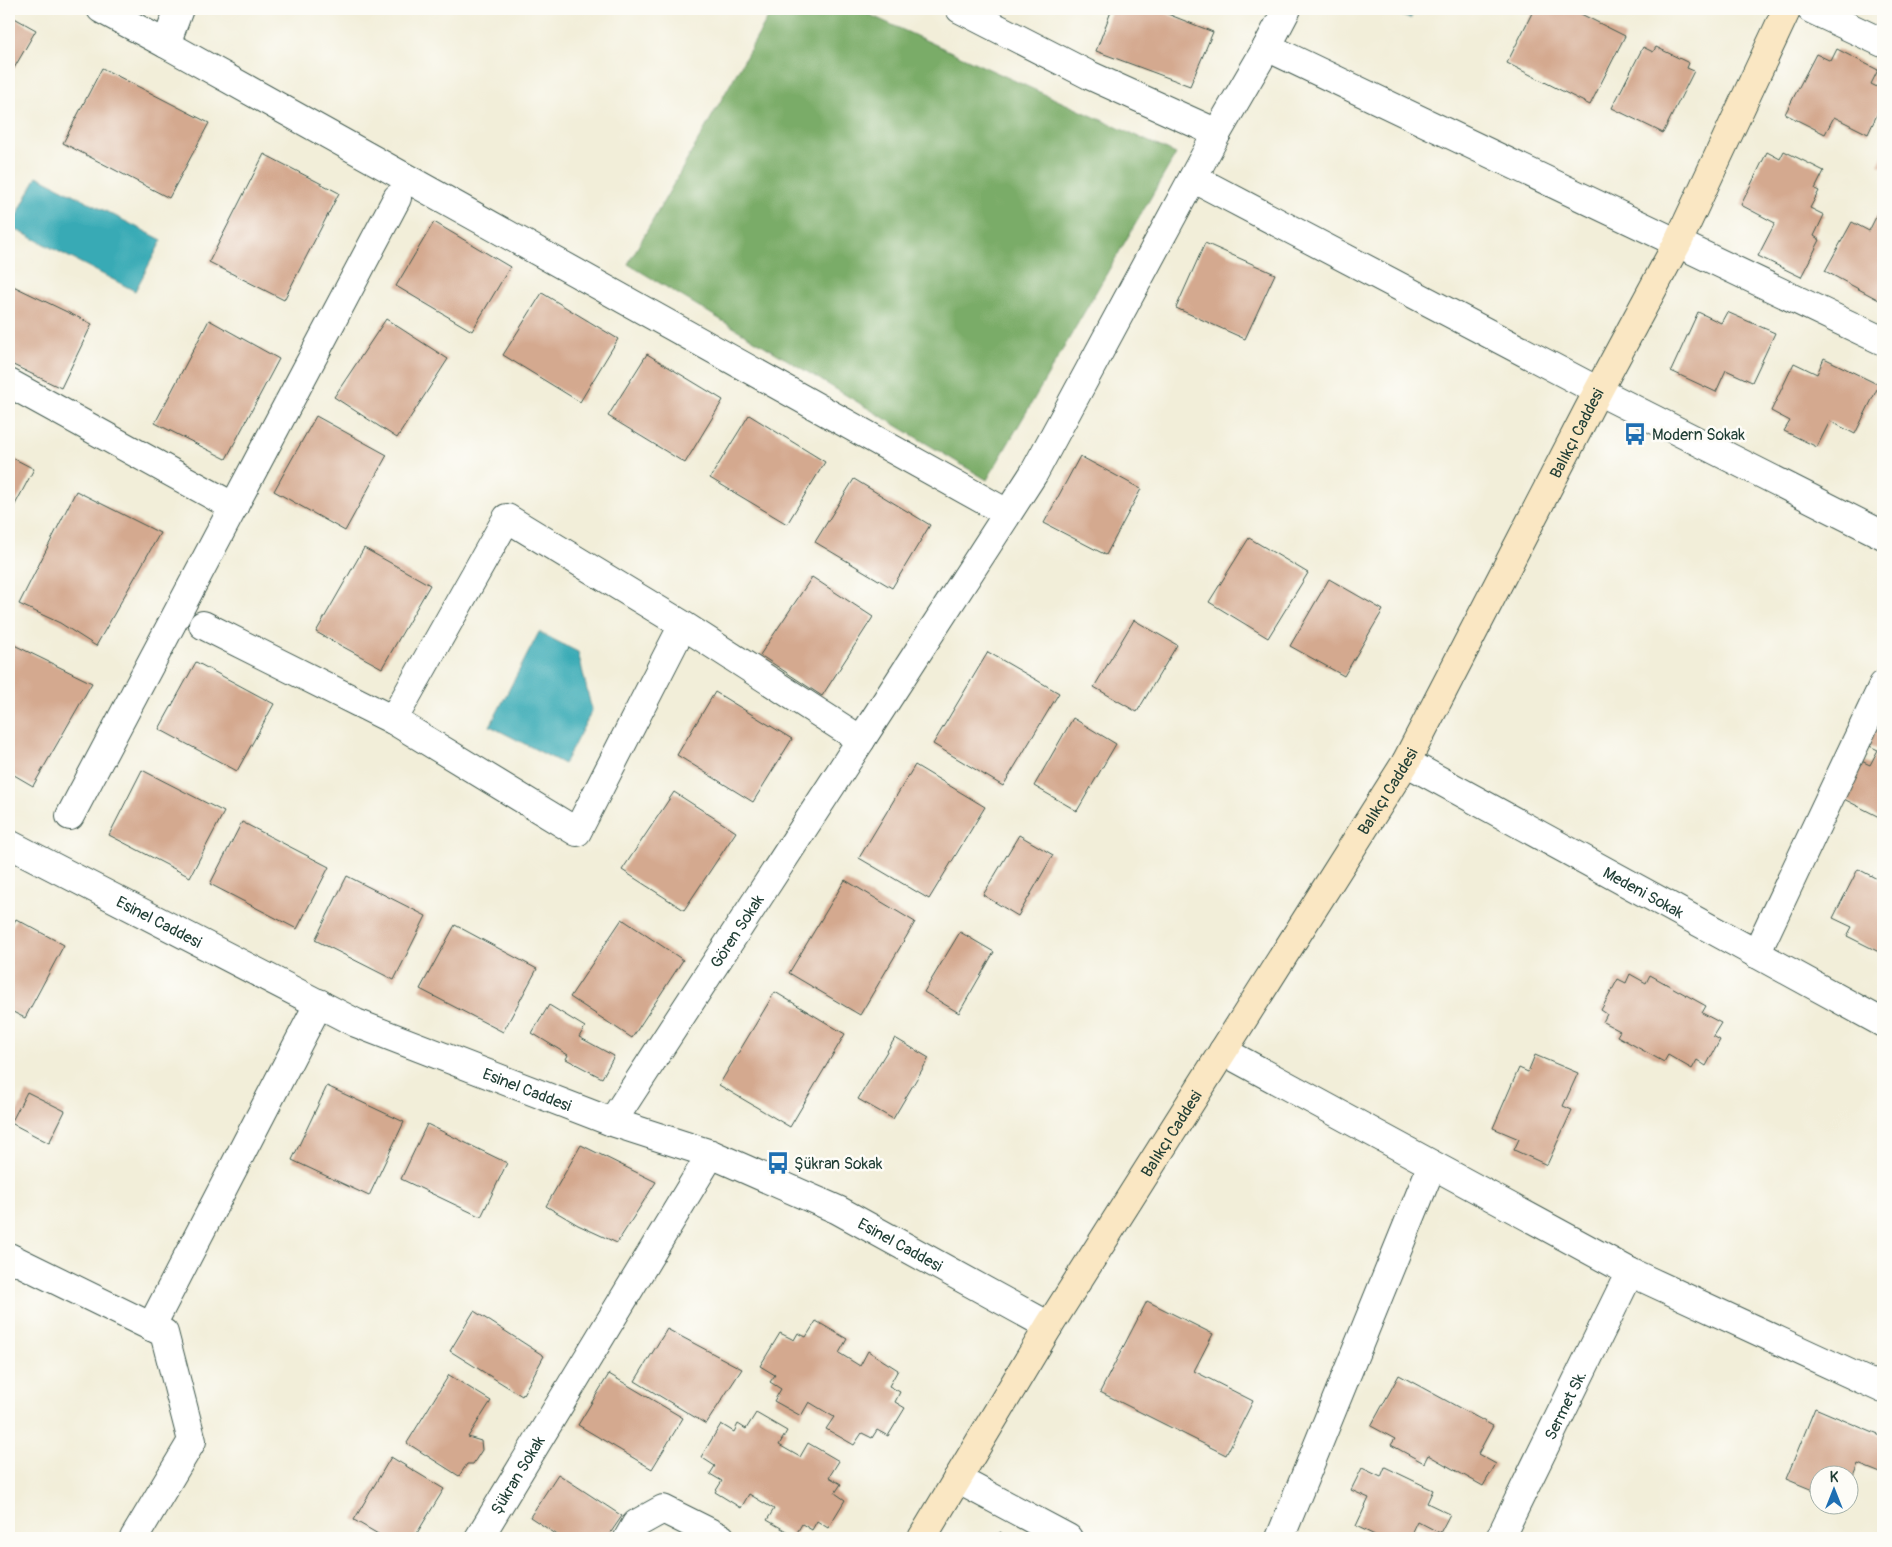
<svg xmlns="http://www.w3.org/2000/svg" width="1892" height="1547" font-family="Pangolin,sans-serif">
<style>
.forest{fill:#7aac67;stroke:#4c744e}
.water{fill:#39aab5;stroke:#2c7474}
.building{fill:#d4a98f}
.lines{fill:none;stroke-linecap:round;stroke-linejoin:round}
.minor-casing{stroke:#3f584d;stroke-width:30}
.secondary-casing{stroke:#3f584d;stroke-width:30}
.minor{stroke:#fff;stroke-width:28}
.secondary{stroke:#fae7c3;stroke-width:28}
.labels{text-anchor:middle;stroke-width:5;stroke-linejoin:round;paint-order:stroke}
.street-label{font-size:16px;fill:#1f3d34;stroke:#fdfcf7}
.poi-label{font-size:16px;fill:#1f3d34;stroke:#fdfcf7;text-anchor:start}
</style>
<rect width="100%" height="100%" fill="#fdfcf7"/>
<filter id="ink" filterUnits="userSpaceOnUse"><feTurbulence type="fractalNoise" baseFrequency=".02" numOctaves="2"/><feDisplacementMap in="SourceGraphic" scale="10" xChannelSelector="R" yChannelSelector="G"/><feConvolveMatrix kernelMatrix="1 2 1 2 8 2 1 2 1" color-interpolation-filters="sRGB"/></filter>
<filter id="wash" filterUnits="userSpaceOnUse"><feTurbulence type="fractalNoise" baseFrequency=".0096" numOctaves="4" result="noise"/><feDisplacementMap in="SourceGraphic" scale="20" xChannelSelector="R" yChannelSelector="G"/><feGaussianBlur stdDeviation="1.12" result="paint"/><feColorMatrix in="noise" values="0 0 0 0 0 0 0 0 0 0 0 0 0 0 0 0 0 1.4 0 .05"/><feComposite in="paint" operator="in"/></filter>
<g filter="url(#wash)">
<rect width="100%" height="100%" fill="#f2eed9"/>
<polygon class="forest" points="773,9 857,9 1176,154 987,480 628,264"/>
<g class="water">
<polygon points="1387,9 1415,9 1410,19"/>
<polygon points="37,176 162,240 135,291 11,227"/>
<polygon points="539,632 578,652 592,711 564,764 490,726"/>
</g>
<g id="blocks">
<g class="building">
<polygon points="1112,9 1155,9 1213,32 1190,86 1096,51"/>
<polygon points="1245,9 1260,9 1257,14"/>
<polygon points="1534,9 1571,9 1625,36 1590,105 1507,63"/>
<polygon points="9,15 36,30 9,77"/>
<polygon points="1643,47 1653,52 1656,47 1689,63 1687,68 1694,71 1663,133 1612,108"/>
<polygon points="1837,49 1878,70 1871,84 1883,90 1883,102 1868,134 1834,117 1825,134 1785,114 1816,54 1831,61"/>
<polygon points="102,68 209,123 169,198 63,143"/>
<polygon points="1784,151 1824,171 1815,189 1819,191 1810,208 1824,215 1814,236 1820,240 1801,277 1758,256 1775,223 1741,205 1767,152 1780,159"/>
<polygon points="264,154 339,193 284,300 209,262"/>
<polygon points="1883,155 1883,167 1878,165"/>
<polygon points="1878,213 1883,215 1883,292 1879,300 1825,271 1852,222 1869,231"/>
<polygon points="434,222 510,267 472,331 396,286"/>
<polygon points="1205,243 1275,274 1245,339 1176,308"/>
<polygon points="9,284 92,324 61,388 9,363"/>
<polygon points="542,293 618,339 580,402 503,355"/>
<polygon points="1698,312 1721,323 1727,312 1775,333 1752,382 1726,370 1716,392 1671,371"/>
<polygon points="386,319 448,359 397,438 334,397"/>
<polygon points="209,320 279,359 226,459 155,423"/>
<polygon points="647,354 723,400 685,463 608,416"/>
<polygon points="1824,358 1879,385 1855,434 1830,421 1817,447 1784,431 1790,421 1771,411 1794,363 1817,374"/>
<polygon points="749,415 825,462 787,524 710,478"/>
<polygon points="316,416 387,455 345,531 274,491"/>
<polygon points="9,456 34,469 9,516"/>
<polygon points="1080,456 1141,489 1106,555 1044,523"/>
<polygon points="854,479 930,525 892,588 815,542"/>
<polygon points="76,491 160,533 96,646 60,623 19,604"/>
<polygon points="1249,538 1308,573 1268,638 1209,602"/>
<polygon points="364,548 430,585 382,668 316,632"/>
<polygon points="812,577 873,617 822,696 760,655"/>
<polygon points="1329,579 1383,610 1344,676 1290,646"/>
<polygon points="1134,620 1177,645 1137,712 1094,687"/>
<polygon points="10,643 92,683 33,786 9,772 9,646"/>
<polygon points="988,652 1059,693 1003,786 933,744"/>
<polygon points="196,662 274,704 237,771 159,729"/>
<polygon points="715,692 792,739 753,802 677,755"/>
<polygon points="1883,709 1883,819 1838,796 1857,759 1870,765 1878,750 1865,744"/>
<polygon points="1073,718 1116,744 1077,811 1034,786"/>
<polygon points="915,765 985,807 929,899 859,858"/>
<polygon points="142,770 224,812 190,877 109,835"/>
<polygon points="674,792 736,832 684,910 622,870"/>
<polygon points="242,822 329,867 297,929 210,884"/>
<polygon points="1019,835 1053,855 1018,916 983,895"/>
<polygon points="1858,869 1883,882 1883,954 1847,936 1852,927 1833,918"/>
<polygon points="347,876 426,916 394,980 315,940"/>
<polygon points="845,880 915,922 860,1015 789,973"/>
<polygon points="16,919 64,945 25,1018 9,1010 9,932"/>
<polygon points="622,919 683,960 632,1038 570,997"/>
<polygon points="455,925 537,969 503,1032 420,989"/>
<polygon points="960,932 994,952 959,1013 924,992"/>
<polygon points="1630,974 1646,983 1650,975 1706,1006 1702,1013 1721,1023 1713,1036 1720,1040 1706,1066 1697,1060 1692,1069 1668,1055 1664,1062 1617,1036 1620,1031 1603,1022 1607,1014 1601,1010 1618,979 1626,983"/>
<polygon points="775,992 845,1034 790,1127 719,1085"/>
<polygon points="549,1005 585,1027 579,1037 614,1056 602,1078 566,1059 568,1055 532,1033"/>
<polygon points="895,1038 929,1058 893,1119 858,1099"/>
<polygon points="1535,1055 1578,1073 1563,1106 1572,1110 1547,1165 1514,1150 1519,1139 1493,1128 1519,1068 1528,1072"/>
<polygon points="327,1086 404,1122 369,1196 292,1160"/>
<polygon points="27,1092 65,1111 49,1143 11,1123"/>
<polygon points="427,1124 507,1163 481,1217 401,1179"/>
<polygon points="581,1145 656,1182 617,1243 578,1225 546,1206"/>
<polygon points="1147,1301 1213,1334 1194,1371 1253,1401 1226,1455 1100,1392"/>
<polygon points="474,1311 544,1356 522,1396 450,1351"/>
<polygon points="816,1321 847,1339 839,1353 860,1366 868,1351 898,1370 889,1386 900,1392 895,1402 905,1408 888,1436 877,1430 872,1438 862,1433 854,1445 826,1429 834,1417 809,1402 801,1416 774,1401 781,1389 770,1382 775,1375 760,1366 780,1333 794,1340 798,1333 806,1337"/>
<polygon points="667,1329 742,1369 706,1424 635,1381"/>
<polygon points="609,1374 683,1418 652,1469 578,1425"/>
<polygon points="449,1375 491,1401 468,1437 481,1441 482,1450 473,1464 467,1464 459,1476 407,1443"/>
<polygon points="1399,1375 1493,1426 1478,1454 1496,1464 1483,1486 1428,1455 1424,1463 1391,1445 1395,1439 1371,1426"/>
<polygon points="1815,1408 1883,1437 1883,1474 1858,1464 1850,1484 1850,1474 1820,1474 1820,1493 1786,1479"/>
<polygon points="756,1413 787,1431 779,1445 800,1457 808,1443 839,1461 829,1477 841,1484 835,1493 845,1500 828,1528 817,1521 812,1530 802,1524 795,1536 767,1520 774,1509 749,1494 741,1508 715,1492 722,1481 710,1474 715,1466 701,1457 721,1424 734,1432 738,1424 746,1429"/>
<polygon points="391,1457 444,1489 414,1538 385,1538 354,1520"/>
<polygon points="1385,1467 1433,1490 1427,1503 1450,1514 1440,1533 1417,1521 1409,1538 1381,1538 1356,1526 1369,1498 1351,1490 1362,1468 1381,1477"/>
<polygon points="558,1474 622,1516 607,1538 562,1538 530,1517"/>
<polygon points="1000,1532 1010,1538 997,1538"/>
</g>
</g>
</g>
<g filter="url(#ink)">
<use href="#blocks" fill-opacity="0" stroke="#3f584d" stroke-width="1"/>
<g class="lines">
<defs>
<g id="minor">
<polyline points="101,9 166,44 179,9"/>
<polyline points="960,9 1089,75 1217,133 1267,47 1883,341"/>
<polyline points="1811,9 1883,43"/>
<polyline points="166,44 1007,513"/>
<polyline points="1267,47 1287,9"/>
<polyline points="1193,178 1598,391 1883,535"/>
<polyline points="9,383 234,507"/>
<polyline points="203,625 393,720"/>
<polyline points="683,625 577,832 393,720 507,518 683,625 861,740 1034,473 1217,133"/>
<path id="s1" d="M1406 762 1883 1023"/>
<polyline points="70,816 397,198"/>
<path id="s2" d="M9 844 356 1023 612 1122 711 1154 838 1210 1049 1326"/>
<polyline points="1756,954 1883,685"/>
<polyline points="1223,1051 1630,1272 1883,1389"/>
<path id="s3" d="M612 1122 861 740"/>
<polyline points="9,1257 164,1333 192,1441 134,1538"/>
<polyline points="151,1327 319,1003"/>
<polyline points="957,1479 1068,1538"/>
<path id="s4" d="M479 1538 711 1154"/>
<polyline points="628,1538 636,1524 663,1509 721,1538"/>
<polyline points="1280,1538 1432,1165"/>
<path id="s5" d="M1500 1538 1630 1272"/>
</g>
<g id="secondary">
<path id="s6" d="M922 1538 1049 1326 1406 762 1598 391 1678 242 1787 9"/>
</g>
</defs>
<use href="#minor" class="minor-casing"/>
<use href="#secondary" class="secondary-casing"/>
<use href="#minor" class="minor"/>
<use href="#secondary" class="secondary"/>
</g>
</g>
<defs>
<symbol id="bus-bare" viewBox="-9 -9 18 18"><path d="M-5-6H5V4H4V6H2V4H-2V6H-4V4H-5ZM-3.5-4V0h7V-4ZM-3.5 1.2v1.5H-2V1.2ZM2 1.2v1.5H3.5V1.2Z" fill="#1f6fb2" stroke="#fdfcf7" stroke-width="2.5" paint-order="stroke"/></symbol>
</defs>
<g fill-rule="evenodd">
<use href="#bus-bare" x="1619" y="418" width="32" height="32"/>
<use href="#bus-bare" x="762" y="1147" width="32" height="32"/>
</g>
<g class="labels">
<g class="street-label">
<text dy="6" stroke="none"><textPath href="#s6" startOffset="1285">Balıkçı Caddesi</textPath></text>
<text dy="6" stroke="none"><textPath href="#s6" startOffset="880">Balıkçı Caddesi</textPath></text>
<text dy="6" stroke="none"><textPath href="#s1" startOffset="271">Medeni Sokak</textPath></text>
<text dy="6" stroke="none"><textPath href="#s2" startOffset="169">Esinel Caddesi</textPath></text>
<text dy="6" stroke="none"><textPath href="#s3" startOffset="228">Gören Sokak</textPath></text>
<text dy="6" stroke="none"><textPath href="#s2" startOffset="574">Esinel Caddesi</textPath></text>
<text dy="6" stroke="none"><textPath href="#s6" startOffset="475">Balıkçı Caddesi</textPath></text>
<text dy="6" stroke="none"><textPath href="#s2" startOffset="979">Esinel Caddesi</textPath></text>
<text dy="6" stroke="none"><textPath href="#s5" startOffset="148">Sermet Sk.</textPath></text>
<text dy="6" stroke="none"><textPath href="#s4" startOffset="74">Şükran Sokak</textPath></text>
</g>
<g class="poi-label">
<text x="1652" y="440">Modern Sokak</text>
<text x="794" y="1169">Şükran Sokak</text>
</g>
</g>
<rect width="1892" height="1547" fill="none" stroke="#fdfcf7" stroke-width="30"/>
<g transform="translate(1834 1490)"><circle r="24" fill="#fdfcf7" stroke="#a4b0a9"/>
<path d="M0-4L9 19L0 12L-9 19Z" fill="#1f6fb2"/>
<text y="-8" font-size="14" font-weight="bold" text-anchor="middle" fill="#1f3d34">K</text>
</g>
</svg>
